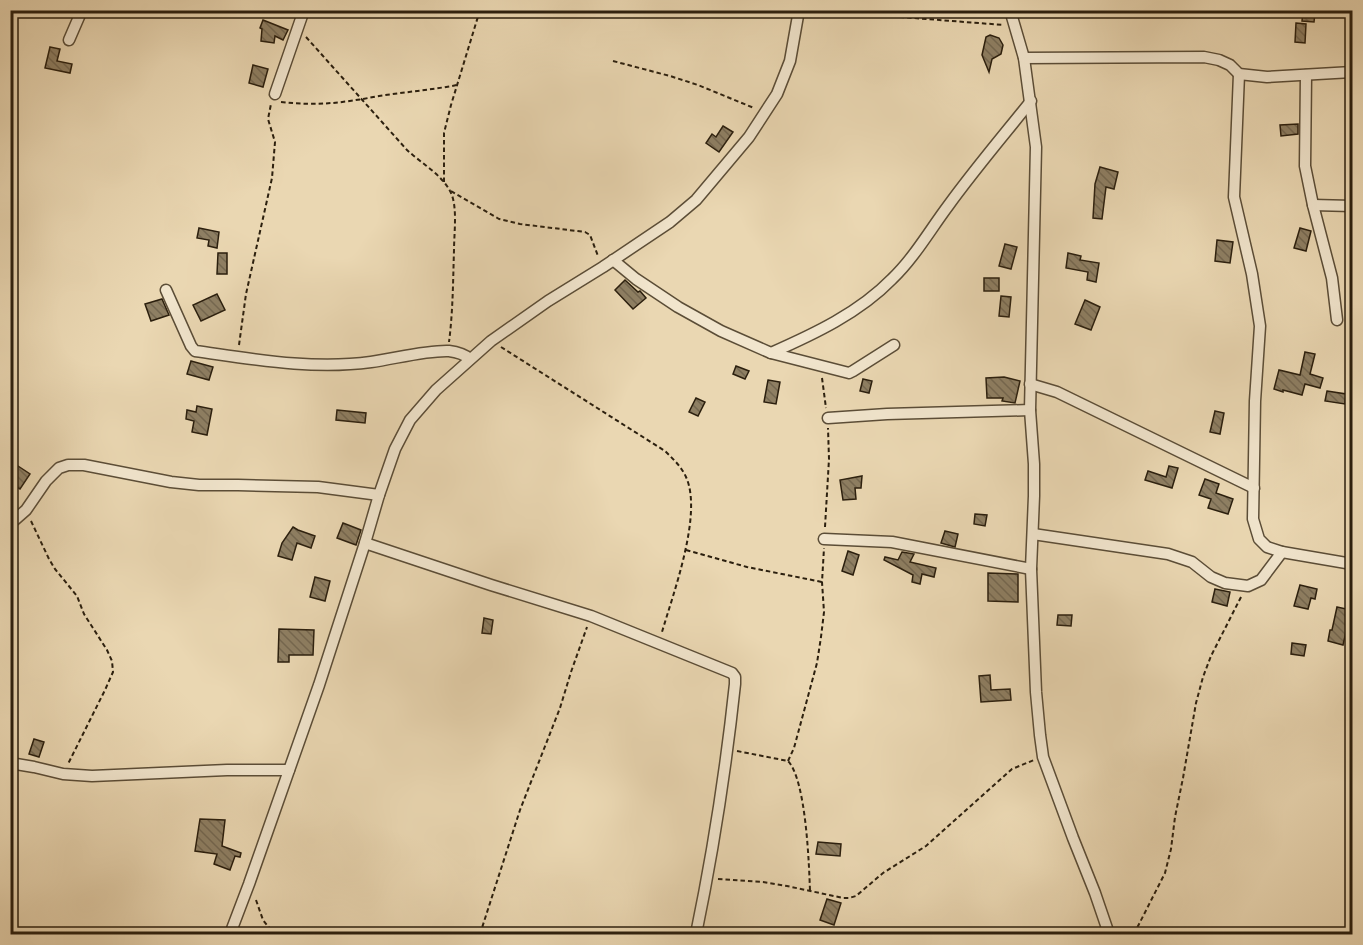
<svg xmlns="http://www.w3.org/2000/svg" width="1363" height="945" font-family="Vollkorn,serif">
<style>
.building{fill:url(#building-back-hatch);stroke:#2b1f0e;stroke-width:1.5}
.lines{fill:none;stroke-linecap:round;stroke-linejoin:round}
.minor-casing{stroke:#5b4d37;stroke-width:13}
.path{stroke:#2b1f0e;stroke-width:2;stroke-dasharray:4.5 3;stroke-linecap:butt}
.minor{stroke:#f1e5cd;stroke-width:10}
</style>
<defs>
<pattern id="building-back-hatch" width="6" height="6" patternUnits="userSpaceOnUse" patternTransform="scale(1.5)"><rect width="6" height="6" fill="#8e7f63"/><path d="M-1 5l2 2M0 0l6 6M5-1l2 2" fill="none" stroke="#746750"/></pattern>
</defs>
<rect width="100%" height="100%" fill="#ead7b2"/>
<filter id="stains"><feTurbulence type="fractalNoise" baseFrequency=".00333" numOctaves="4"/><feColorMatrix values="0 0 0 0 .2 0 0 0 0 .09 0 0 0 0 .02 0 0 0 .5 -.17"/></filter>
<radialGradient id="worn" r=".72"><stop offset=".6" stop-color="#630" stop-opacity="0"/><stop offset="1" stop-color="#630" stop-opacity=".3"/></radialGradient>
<g class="building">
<polygon points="1303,11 1315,13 1314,22 1302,21"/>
<polygon points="263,20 288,30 283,40 275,36 274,43 261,41 262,29 260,28"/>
<polygon points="1296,23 1306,24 1305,43 1295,42"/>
<polygon points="990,35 999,38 1003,45 1001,54 992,59 989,72 982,55 986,37"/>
<polygon points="50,47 60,49 57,61 72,64 70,73 45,68"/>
<polygon points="253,65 268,69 263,87 249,83"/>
<polygon points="1298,124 1298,134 1281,136 1280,125"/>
<polygon points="723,126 733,132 719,152 706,143 712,134 716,137"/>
<polygon points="1100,167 1118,172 1114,189 1106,187 1102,219 1093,218 1095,184"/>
<polygon points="199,228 219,232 217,248 208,246 209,240 197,238"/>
<polygon points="1300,228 1311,231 1306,251 1294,248"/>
<polygon points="1217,240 1233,242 1230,263 1215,261"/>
<polygon points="1005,244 1017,247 1011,269 999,266"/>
<polygon points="218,253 227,253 227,274 217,274"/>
<polygon points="1068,253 1081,256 1080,260 1099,263 1096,282 1087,280 1088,272 1066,268"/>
<rect x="984" y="278" width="15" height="13"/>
<polygon points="625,280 638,292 640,291 646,298 633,309 615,290"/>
<polygon points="217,294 225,310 201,321 193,305"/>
<polygon points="1001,296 1011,297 1009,317 999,316"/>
<polygon points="162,299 169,315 151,321 145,304"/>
<polygon points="1085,300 1100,307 1091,330 1075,324"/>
<polygon points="1305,352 1315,354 1310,374 1323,378 1320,388 1305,384 1302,395 1283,390 1283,392 1274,389 1279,370 1300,375"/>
<polygon points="191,361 213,367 209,380 187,374"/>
<polygon points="736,366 749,371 745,379 733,374"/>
<polygon points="1004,377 1020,381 1015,403 1002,401 1003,398 987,398 986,378"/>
<polygon points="863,379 872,381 869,393 860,391"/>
<polygon points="768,380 780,382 776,404 764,402"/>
<polygon points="1327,391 1346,394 1345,404 1325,401"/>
<polygon points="696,398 705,402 698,416 689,412"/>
<polygon points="197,406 212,409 207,435 192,432 194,421 186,419 187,410 196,412"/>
<polygon points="337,410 366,413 365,423 336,420"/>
<polygon points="1215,411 1224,413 1220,434 1210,432"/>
<polygon points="18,466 30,474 20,489 10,483 10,477"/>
<polygon points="1169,466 1178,468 1172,488 1145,480 1148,471 1166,477"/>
<polygon points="862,476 861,488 855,488 856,499 843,500 840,480"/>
<polygon points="1205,479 1219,484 1216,493 1233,499 1228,514 1208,508 1211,499 1199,495"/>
<polygon points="975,514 987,515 985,526 974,524"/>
<polygon points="343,523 361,530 356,545 337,538"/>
<polygon points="293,527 298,530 315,536 311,548 297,543 292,560 278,556 282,543"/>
<polygon points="945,531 958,534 955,547 941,543"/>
<polygon points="848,551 859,555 853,575 842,571"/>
<polygon points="902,552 914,554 910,562 936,568 934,577 922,574 920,584 912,582 913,575 884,560 885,557 898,560"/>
<polygon points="988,573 1018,574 1018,602 988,601"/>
<polygon points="315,577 330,581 325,601 310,597"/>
<polygon points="1300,585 1317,589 1315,599 1311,598 1308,609 1294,606"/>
<polygon points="1215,589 1230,592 1227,606 1212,602"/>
<polygon points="1337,607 1351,610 1343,645 1328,641 1330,630 1332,630"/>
<polygon points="1058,615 1072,615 1071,626 1057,625"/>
<polygon points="484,618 493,620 491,634 482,633"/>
<polygon points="279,629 314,630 313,655 289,655 289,662 278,662"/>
<polygon points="1292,643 1306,645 1304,656 1291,654"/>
<polygon points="990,675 991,690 1010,689 1011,700 981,702 979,676"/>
<polygon points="34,739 44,742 39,757 29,754"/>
<polygon points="200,819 225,820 222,846 241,853 240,857 235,856 230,870 214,864 217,854 195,851"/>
<polygon points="818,842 841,844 840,856 816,854"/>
<polygon points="827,899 841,903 834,925 820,920"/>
</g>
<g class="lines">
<defs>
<g id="minor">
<polyline points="1010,10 1024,58 1036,147 1030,410 1034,464 1034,496 1031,569 1036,692 1040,735 1043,757 1073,838 1095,893 1109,934"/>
<polyline points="69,40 82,10"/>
<polyline points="1024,58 1204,57 1219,60 1230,65 1239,74 1267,77 1352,72"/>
<polyline points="1239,74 1234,197 1252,274 1260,326 1255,401 1253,519 1259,539 1267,547 1282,552 1352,564"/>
<polyline points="1306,75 1305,166 1313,205 1332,278 1337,320"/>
<polyline points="275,94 304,10"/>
<polyline points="1313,205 1352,206"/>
<polyline points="613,260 636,279 678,307 721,331 771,353 849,373 853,371 894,345"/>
<path d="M166 290 191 346 195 351C253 359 312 370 371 362 394 359 426 350 449 351 457 352 464 354 470 359"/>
<path d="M771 353C814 334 859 313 892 279 914 258 930 230 948 206 974 170 1003 136 1031 101"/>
<polyline points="1030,384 1057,392 1254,488"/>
<polyline points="828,418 887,414 1030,410"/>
<polyline points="10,524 26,510 46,481 59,468 68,465 84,465 171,482 199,485 238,485 318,487 379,495"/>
<polyline points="1033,534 1168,554 1192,562 1211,577 1225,583 1248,586 1261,580 1282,552"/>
<polyline points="824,539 892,542 1031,569"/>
<path d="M365 543 491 585 591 616 732 673 735 677V684C726 768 713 852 696 934"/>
<polyline points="10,763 34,767 63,774 92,776 227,770 289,770"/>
<polyline points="230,934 249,884 319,685 365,543 379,495 395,449 410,420 436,390 491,341 548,301 603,267 670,222 696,200 749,137 777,94 790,61 799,10"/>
</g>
</defs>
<use href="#minor" class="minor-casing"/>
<g class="path">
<polyline points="840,10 900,17 1004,25"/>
<path d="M306 37 407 150C421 163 441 174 450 191 458 205 454 233 454 250 453 281 453 311 449 342"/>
<polyline points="613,61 670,76 698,85 754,108"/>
<path d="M281 102C319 106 342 103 379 96 405 92 431 90 457 85"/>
<polyline points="444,182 444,133 451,105 480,10"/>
<polyline points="451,191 499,219 520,224 585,232 590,235 598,256"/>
<polyline points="239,345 246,294 272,178 275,142 268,119 271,104"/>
<path d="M501 347 665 451C673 459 681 466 686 477 703 514 673 594 662 632"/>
<polyline points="822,378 826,408"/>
<polyline points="31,521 49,559 55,569 77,596 84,614 107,650 112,661 113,672 105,690 68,764"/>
<polyline points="825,527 829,459 828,428"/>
<polyline points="686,550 747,567 822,582"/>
<path d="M737 751 788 761C806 780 809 863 810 891"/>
<polyline points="788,761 794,748 817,663 821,637 824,612 822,582 824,548"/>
<polyline points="718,879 763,882 787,886 843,898 849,898 856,896 883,873 926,846 1012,769 1034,760"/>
<polyline points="256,900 263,920 274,934"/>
<polyline points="480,934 520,810 560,708 571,672 587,627"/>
<polyline points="1134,934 1165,873 1171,849 1175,817 1183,778 1196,703 1203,677 1211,656 1242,595"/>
</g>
<use href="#minor" class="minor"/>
</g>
<rect width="1363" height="945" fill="none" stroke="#ead7b2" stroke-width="36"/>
<rect x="12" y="12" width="1339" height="921" fill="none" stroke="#2b1f0e" stroke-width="3"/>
<rect x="18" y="18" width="1327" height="909" fill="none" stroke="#2b1f0e" stroke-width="1.5"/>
<rect width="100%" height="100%" filter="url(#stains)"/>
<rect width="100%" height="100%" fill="url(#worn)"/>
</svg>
